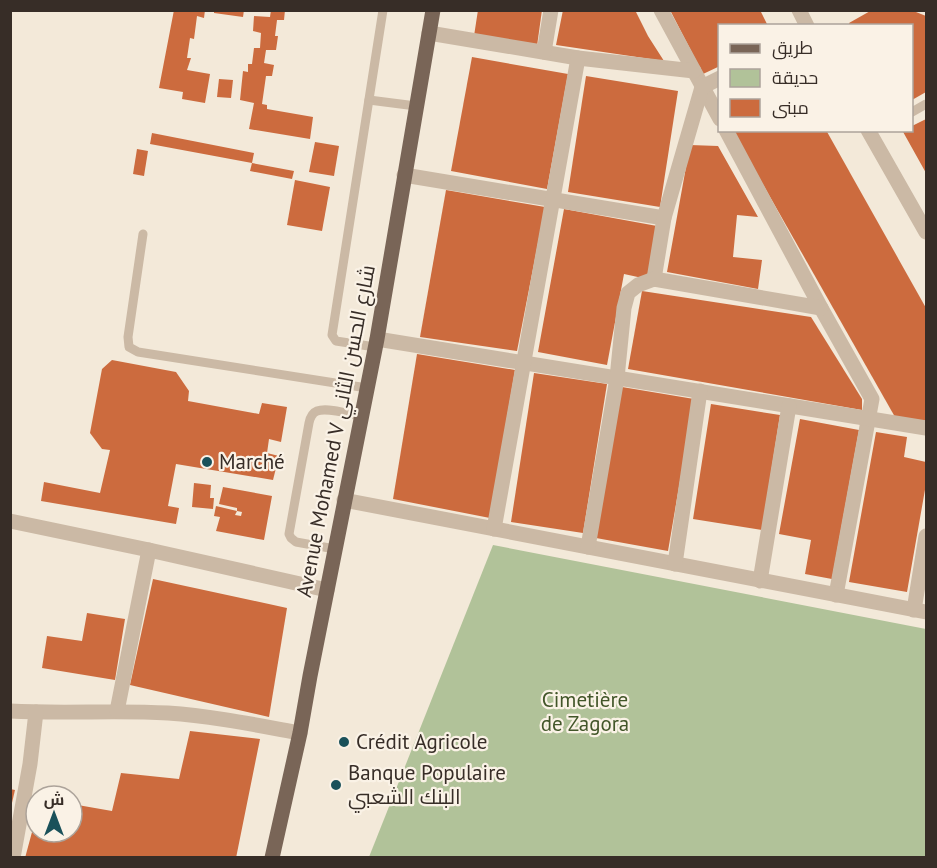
<svg xmlns="http://www.w3.org/2000/svg" width="937" height="868" font-family="'PT Sans',Cairo,sans-serif">
<style>
.green{fill:#b1c299}
.building{fill:#cc6b3e}
.lines{fill:none;stroke-linecap:round;stroke-linejoin:round}
.lane{stroke:#cbb9a5;stroke-width:9}
.street{stroke:#cbb9a5;stroke-width:15}
.primary{stroke:#796557;stroke-width:15}
.poi-dot{fill:#1a515a;stroke:#faf2e6;stroke-width:2}
.labels{text-anchor:middle;stroke-width:4.5;stroke-linejoin:round;paint-order:stroke}
.street-label{font-size:21px;fill:#372d27;stroke:#faf2e6}
.poi-label{font-size:21px;fill:#372d27;stroke:#faf2e6;text-anchor:start}
.park-label{font-size:21px;fill:#425629;stroke:#faf2e6}
</style>
<rect width="100%" height="100%" fill="#f3e9d9"/>
<polygon class="green" points="493,545 926,629 926,857 369,857"/>
<g class="building">
<polygon points="174,10 205,10 204,18 197,16 194,39 190,38 187,58 191,58 187,70 210,74 205,103 182,99 183,92 159,88"/>
<polygon points="214,10 244,10 243,17 214,13"/>
<polygon points="271,10 285,10 284,20 277,20 275,36 278,36 276,50 266,50 264,63 274,65 272,76 266,76 262,104 267,105 267,109 313,117 310,139 249,129 254,103 240,100 243,71 248,72 248,64 252,64 254,48 260,48 261,33 253,31 254,16 270,17"/>
<polygon points="478,10 542,10 537,46 474,36"/>
<polygon points="563,10 635,10 648,36 664,61 556,45"/>
<polygon points="670,10 760,10 768,26 720,26 720,66 703,74"/>
<polygon points="872,10 911,10 926,16 926,92 912,100 912,26 850,26 849,23"/>
<polygon points="472,57 568,74 547,189 451,171"/>
<polygon points="586,76 678,91 660,207 568,192"/>
<polygon points="219,79 233,80 231,98 217,97"/>
<polygon points="926,119 926,173 902,130 912,130 912,126"/>
<polygon points="732,130 826,130 926,308 926,421 895,417"/>
<polygon points="152,133 254,153 252,163 150,144"/>
<polygon points="315,142 339,146 334,176 309,172"/>
<polygon points="690,145 718,146 758,217 737,215 733,257 762,260 758,289 667,272"/>
<polygon points="137,149 148,151 144,176 133,174"/>
<polygon points="252,163 294,171 292,179 250,171"/>
<polygon points="295,180 330,187 322,231 287,225"/>
<polygon points="446,190 545,207 517,351 420,337"/>
<polygon points="564,209 657,226 647,279 624,274 607,365 538,352"/>
<polygon points="642,291 811,317 862,399 862,410 628,369"/>
<polygon points="417,354 515,370 490,518 393,499"/>
<polygon points="112,360 176,372 189,391 188,401 259,414 262,403 287,407 281,442 269,439 267,453 279,456 273,480 176,464 168,506 179,508 176,524 41,501 44,482 100,493 110,450 102,449 90,433 102,369"/>
<polygon points="534,373 607,384 583,533 511,522"/>
<polygon points="622,387 694,399 668,551 596,538"/>
<polygon points="711,404 780,415 762,530 693,519"/>
<polygon points="800,419 859,430 832,579 805,574 811,540 779,534"/>
<polygon points="876,432 907,437 904,457 926,462 926,484 907,592 849,582"/>
<polygon points="194,483 211,485 210,498 214,498 213,509 192,507"/>
<polygon points="223,487 272,496 264,540 216,531 220,517 214,516 216,506 237,511 235,515 241,516 242,512 237,511 237,508 219,504"/>
<polygon points="153,579 287,608 269,717 130,685"/>
<polygon points="87,613 125,619 115,680 42,668 47,636 82,641"/>
<polygon points="190,731 260,739 236,858 25,858 35,821 36,832 72,832 72,804 112,811 121,773 179,779"/>
<polygon points="10,789 15,790 11,807 10,807"/>
</g>
<g class="lines">
<g class="lane">
<polyline points="369,100 416,106"/>
<polyline points="912,112 926,104"/>
<polyline points="143,234 128,337 129,347 138,352 367,388"/>
<polyline points="375,347 336,341 332,335 383,10"/>
<path d="M335 549 296 542 291 538 289 534 309 423C310 418 312 413 317 411 327 407 350 414 361 416"/>
</g>
<g class="street">
<polyline points="661,10 720,119"/>
<polyline points="799,10 807,26"/>
<polyline points="429,33 578,58 694,71"/>
<polyline points="544,52 551,10"/>
<polyline points="726,130 821,308 872,399 836,595"/>
<polyline points="868,130 926,232"/>
<polyline points="404,175 664,218"/>
<polyline points="654,279 664,218 702,87 720,78"/>
<polyline points="377,339 926,428"/>
<polyline points="344,500 926,612"/>
<polyline points="10,521 149,550 327,590"/>
<polyline points="494,529 578,58"/>
<polyline points="588,547 617,378 624,308 628,293 638,285 654,279 821,308"/>
<polyline points="675,564 700,391"/>
<polyline points="760,581 789,406"/>
<polyline points="914,610 926,536"/>
<path d="M10 711C63 714 115 710 168 713 212 716 256 725 300 733"/>
<polyline points="117,711 149,550"/>
<polyline points="13,858 30,764 36,712"/>
</g>
<polyline class="primary" points="272,858 300,733 310,676 377,339 433,10"/>
</g>
<g class="poi-dot">
<circle cx="207" cy="462" r="6"/>
<circle cx="344" cy="742" r="6"/>
<circle cx="336" cy="785" r="6"/>
</g>
<g class="labels">
<g class="street-label">
<text transform="translate(336 431) rotate(-79)" y="7">Avenue Mohamed V شارع الحسن الثاني</text>
</g>
<g class="poi-label">
<text x="219" y="469">Marché</text>
<text x="356" y="749">Crédit Agricole</text>
<text x="348" y="780">Banque Populaire<tspan x="348" dy="24">البنك الشعبي</tspan></text>
</g>
<g class="park-label">
<text x="585" y="707">Cimetière<tspan x="585" dy="24">de Zagora</tspan></text>
</g>
</g>
<rect width="937" height="868" fill="none" stroke="#372d27" stroke-width="24"/>
<rect x="718" y="24" width="195" height="108" fill="#faf2e6" stroke="#aca39a" stroke-width="1.5"/>
<rect x="730" y="44" width="30" height="9" fill="#796557" stroke="#aca39a" stroke-width="1.5"/>
<text x="772" y="54" font-size="18" fill="#372d27">طريق</text>
<rect x="730" y="69" width="30" height="18" fill="#b1c299" stroke="#aca39a" stroke-width="1.5"/>
<text x="772" y="84" font-size="18" fill="#372d27">حديقة</text>
<rect x="730" y="99" width="30" height="18" fill="#cc6b3e" stroke="#aca39a" stroke-width="1.5"/>
<text x="772" y="114" font-size="18" fill="#372d27">مبنى</text>
<g transform="translate(54 814)"><circle r="28" fill="#faf2e6" stroke="#aca39a" stroke-width="1.5"/>
<path d="M0-4.5L10 22L0 15L-10 22Z" fill="#1a515a"/>
<text y="-9" font-size="16" font-weight="bold" text-anchor="middle" fill="#372d27">ش</text>
</g>
</svg>
